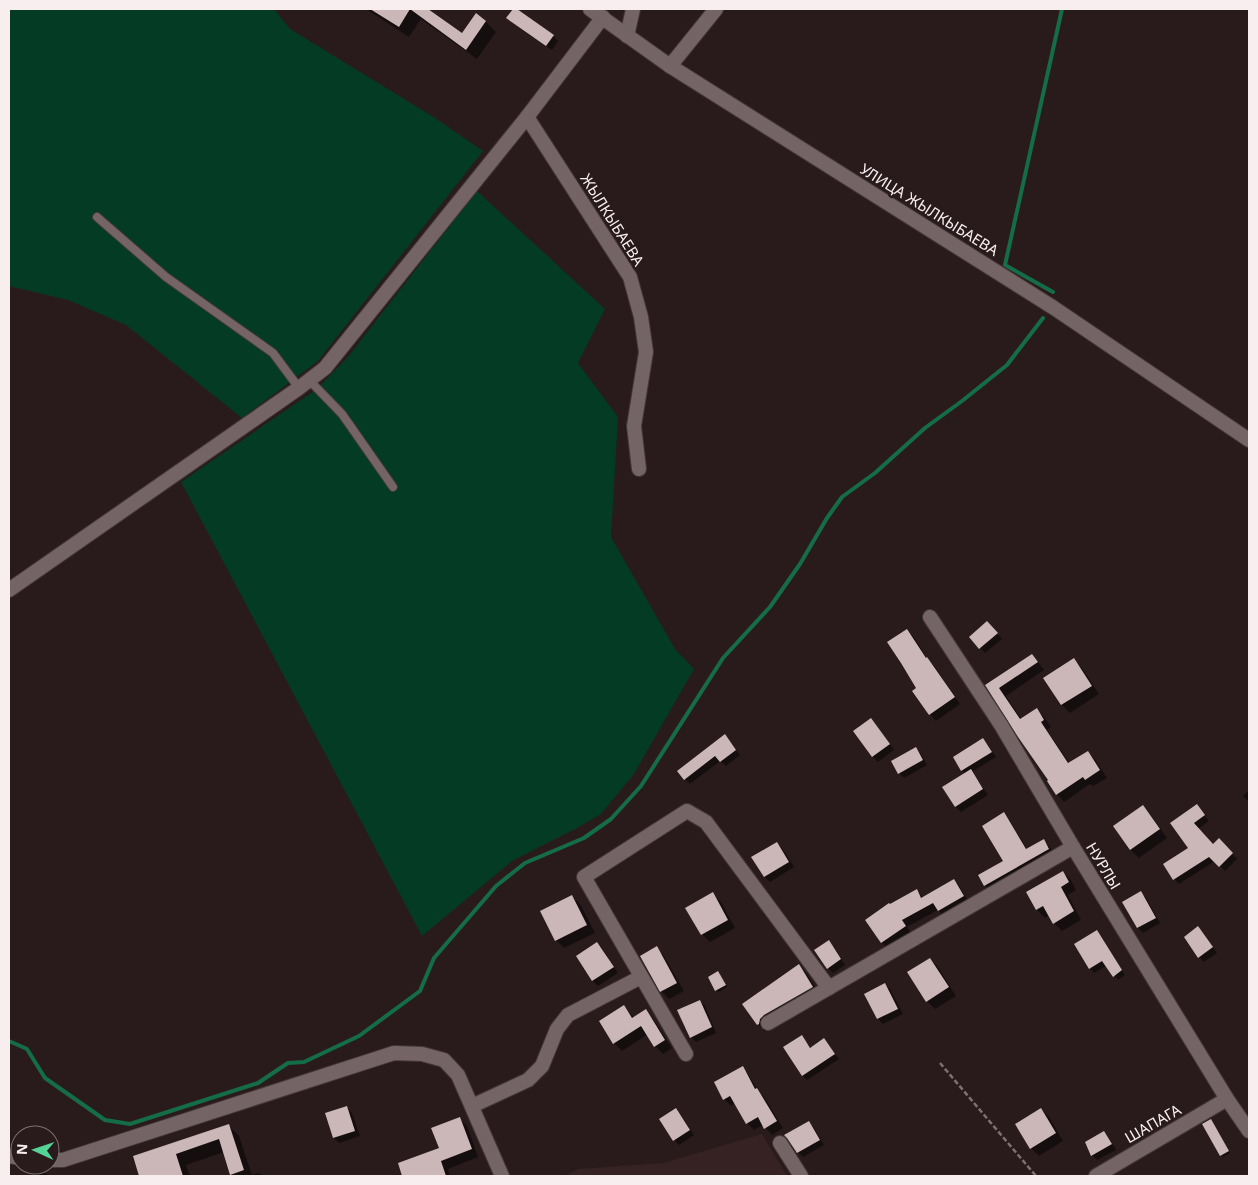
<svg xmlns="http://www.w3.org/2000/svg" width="1258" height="1185" font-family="'Noto Sans',sans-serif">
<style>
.built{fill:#362123}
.green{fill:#033b24}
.shadow{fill:#0007}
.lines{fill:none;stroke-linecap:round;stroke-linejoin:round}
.stream{stroke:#146d47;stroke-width:4}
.building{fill:#cbb7b8}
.service-casing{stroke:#44393a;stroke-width:10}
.minor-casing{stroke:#44393a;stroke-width:16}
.secondary-casing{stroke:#44393a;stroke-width:16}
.path{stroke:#7d7071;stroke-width:2.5;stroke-dasharray:5 2.5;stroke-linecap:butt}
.service{stroke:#756465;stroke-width:8}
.minor{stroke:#756465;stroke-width:14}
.secondary{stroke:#756465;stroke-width:14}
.labels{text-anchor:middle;stroke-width:5;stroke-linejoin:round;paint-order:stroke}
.street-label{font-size:15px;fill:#f8eeef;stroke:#291b1c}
</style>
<rect width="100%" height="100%" fill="#291b1c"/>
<polygon class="built" points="762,1134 787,1176 565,1176 578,1169 663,1163"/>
<g class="green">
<polygon points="9,9 274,9 290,29 432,116 483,151 318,361 242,418 126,325 68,300 9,286"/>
<polygon points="477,191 605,309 578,363 618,417 611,537 675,649 694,669 634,774 601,814 577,828 512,861 422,936 181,482 317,389 347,358"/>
</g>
<g class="shadow">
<polygon points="366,9 427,9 462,35 476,15 486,22 496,32 477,59 421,19 409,37"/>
<polygon points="514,9 553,36 558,41 552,50 513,23 508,18"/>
<polygon points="992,628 1002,639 985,653 970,637"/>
<polygon points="907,631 914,637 928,660 934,666 960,704 936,721 930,714 917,689"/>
<polygon points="1032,655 1039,663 1044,670 1006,696 1022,720 1036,710 1044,717 1051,727 1047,730 1070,764 1088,752 1095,760 1107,778 1093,786 1090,784 1064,802 1057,794 1050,781 987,685"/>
<polygon points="1074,660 1082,668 1099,694 1070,713 1062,705"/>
<polygon points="876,725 894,750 878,762 873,757 854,731"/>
<polygon points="725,736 740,755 726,766 720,761 690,784 685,779"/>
<polygon points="983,739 988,745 996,757 972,772 975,776 988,795 961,812 956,807 944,788 966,774 962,770"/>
<polygon points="916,749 921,754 927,765 904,778 899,773"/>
<polygon points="1249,790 1249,802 1243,796"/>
<polygon points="1197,806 1209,821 1198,829 1213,845 1219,840 1237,859 1225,871 1215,861 1179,884 1174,879 1190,848 1172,823"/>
<polygon points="1143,807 1151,815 1167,838 1139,858 1131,850 1115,827"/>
<polygon points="1003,814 1010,821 1027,849 1043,840 1050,847 1055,857 992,892 985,885 1005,861"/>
<polygon points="777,843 782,848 794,867 770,882 765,877 753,858"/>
<polygon points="1063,872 1071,880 1076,890 1068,895 1081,920 1062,931 1054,923 1049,915 1045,918 1037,910 1027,892"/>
<polygon points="953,880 960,887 969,903 945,917 938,910 907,927 911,933 888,949 882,943 866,920 916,891 924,898"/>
<polygon points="1141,893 1146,898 1160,923 1143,933 1138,928 1124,903"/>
<polygon points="713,894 721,902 735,928 710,942 702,934"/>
<polygon points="572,896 580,904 595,933 564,948 556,940 542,912"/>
<polygon points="1198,928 1203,933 1217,953 1204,962 1199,957"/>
<polygon points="1097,932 1101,936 1125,975 1118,980 1106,966 1094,973 1090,968"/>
<polygon points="829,942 834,947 845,965 833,973 828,968"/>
<polygon points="597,943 602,948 618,973 598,986 593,981 577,957"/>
<polygon points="656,948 664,956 684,991 669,999 661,991"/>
<polygon points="930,959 938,967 956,996 935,1009 927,1001"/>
<polygon points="798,966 806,973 820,994 767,1027 765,1032 758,1024 744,1004"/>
<polygon points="720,975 727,987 719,992 716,990"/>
<polygon points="885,984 890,989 903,1014 883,1024 878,1019 866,994"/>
<polygon points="699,1001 705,1006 716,1033 696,1042 691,1037"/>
<polygon points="624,1007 634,1018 645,1011 653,1019 672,1048 663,1054 655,1046 648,1034 622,1051 614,1043"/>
<polygon points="802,1037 811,1048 823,1039 839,1059 807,1080 802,1075"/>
<polygon points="743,1068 749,1075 758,1091 764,1097 783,1128 772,1135 763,1125 754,1130 747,1123 735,1103 731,1106 724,1099"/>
<polygon points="347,1108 352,1113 360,1136 339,1143 334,1138 326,1114"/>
<polygon points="1041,1109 1049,1117 1063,1141 1039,1156 1031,1148"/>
<polygon points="675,1110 681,1115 694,1135 679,1145 674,1140"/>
<polygon points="460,1119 467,1126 478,1157 448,1169 450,1176 404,1176 399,1163 440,1148"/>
<polygon points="1211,1120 1230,1153 1223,1157 1221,1155"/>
<polygon points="809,1123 814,1128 824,1145 803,1157 798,1152"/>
<polygon points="228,1125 239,1136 252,1175 259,1173 262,1176 234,1176 232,1174 224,1152 186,1165 190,1176 141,1176 134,1157"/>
<polygon points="1104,1133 1109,1138 1116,1150 1097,1160 1092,1155"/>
<polygon points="44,1172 49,1176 30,1176"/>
</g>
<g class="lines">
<g class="stream">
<polyline points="1053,292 1005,265 1062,9"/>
<polyline points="9,1041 27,1049 45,1078 105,1120 130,1124 258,1083 288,1063 304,1062 359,1036 420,991 434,958 496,886 525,863 584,838 611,819 641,786 723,658 770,607 800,564 827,518 842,497 875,473 925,428 962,401 1007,365 1043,318"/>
</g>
</g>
<g class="building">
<polygon points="370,9 428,9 462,33 476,13 486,21 466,50 410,9 399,27"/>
<polygon points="513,9 517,9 554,35 546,46 506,18"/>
<polygon points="987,621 998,633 979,649 969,637"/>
<polygon points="907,629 926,658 927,657 955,697 929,715 912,691 916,688 901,663 887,642"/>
<polygon points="1032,654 1038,662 999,688 1020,719 1037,708 1044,720 1041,722 1068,763 1088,751 1100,770 1085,780 1083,777 1056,795 1047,781 1048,780 1018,737 985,685"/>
<polygon points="1074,658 1092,686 1061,705 1043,678"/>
<polygon points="871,718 890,744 872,757 853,731"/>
<polygon points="725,734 736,750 720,762 715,756 684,780 677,771"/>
<polygon points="983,738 992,752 961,771 953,757"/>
<polygon points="916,747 923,760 898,774 891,761"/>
<polygon points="971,769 983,789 955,807 942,787"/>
<polygon points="1197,804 1205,815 1194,823 1213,844 1219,838 1233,853 1219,867 1209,857 1173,880 1163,864 1188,848 1170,823"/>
<polygon points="1143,805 1160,829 1130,850 1113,826"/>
<polygon points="1004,812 1026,849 1044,839 1049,849 984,886 978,875 1003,861 982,826"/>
<polygon points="777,842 789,862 764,877 751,857"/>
<polygon points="1063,871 1069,882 1061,887 1074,911 1053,924 1043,906 1036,910 1026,892"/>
<polygon points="954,879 964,896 938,911 933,903 902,920 906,926 881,943 865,920 889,903 890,904 917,889 921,898"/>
<polygon points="1141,891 1156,918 1137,928 1122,902"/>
<polygon points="713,892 728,920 701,935 685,908"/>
<polygon points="572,895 587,925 555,941 540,911"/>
<polygon points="1198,926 1213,947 1198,958 1184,937"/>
<polygon points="1097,930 1122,970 1113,977 1102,961 1089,969 1074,944"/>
<polygon points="829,940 841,959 827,969 814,950"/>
<polygon points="597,942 614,967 592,981 576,956"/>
<polygon points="657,946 677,983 660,992 640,956"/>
<polygon points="930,958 949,987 926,1002 907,972"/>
<polygon points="799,964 813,987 764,1015 760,1019 759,1024 757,1025 742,1004"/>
<polygon points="718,971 726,985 715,991 708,977"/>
<polygon points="885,983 898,1009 877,1019 864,994"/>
<polygon points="700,1000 712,1027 690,1038 677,1010"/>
<polygon points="624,1005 632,1018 646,1009 665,1040 654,1047 641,1026 613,1044 599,1021"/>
<polygon points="802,1035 810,1048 824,1038 835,1054 802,1076 783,1047"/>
<polygon points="743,1066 755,1089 757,1088 777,1121 764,1129 758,1117 746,1124 730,1096 723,1100 714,1082"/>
<polygon points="347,1106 355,1131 333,1138 325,1113"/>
<polygon points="676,1108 690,1130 673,1141 659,1119"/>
<polygon points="1041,1108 1056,1133 1030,1149 1015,1124"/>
<polygon points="460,1117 472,1149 441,1161 446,1176 402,1176 398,1163 439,1148 431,1128"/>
<polygon points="1211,1119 1229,1151 1220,1156 1202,1124"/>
<polygon points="809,1121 820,1140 797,1153 787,1138 784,1135"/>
<polygon points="229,1124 244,1170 230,1175 219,1139 176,1154 183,1176 139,1176 133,1156"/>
<polygon points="1104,1131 1112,1144 1091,1156 1085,1142"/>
</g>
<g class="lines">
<defs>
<g id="service">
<polyline points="97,217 166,277 273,353 299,388"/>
<polyline points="309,380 342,414 393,487"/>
</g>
<g id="minor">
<polyline points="627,36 633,9"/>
<polyline points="670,66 716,9"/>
<polyline points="527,117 630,277 641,317 646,352 634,426 639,469"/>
<polyline points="9,590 299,388 325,368 527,117 603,17"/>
<polyline points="930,617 1001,725 1073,847 1227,1099 1249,1131"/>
<polyline points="768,1023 1073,847"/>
<polyline points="686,1054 584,877 687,811 706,822 829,988"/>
<polyline points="472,1106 528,1080 542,1066 557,1029 568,1015 641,977"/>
<polyline points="780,1143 801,1176"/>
<polyline points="9,1156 20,1158"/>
<polyline points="50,1160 63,1160 394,1053 422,1054 444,1060 458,1075 502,1176"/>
<polyline points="1096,1176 1227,1099"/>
</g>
<polyline id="secondary" points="590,9 670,66 1054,308 1249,440"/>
</defs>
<use href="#service" class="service-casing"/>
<use href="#minor" class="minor-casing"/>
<use href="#secondary" class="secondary-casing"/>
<polyline class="path" points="940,1063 1036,1176"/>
<use href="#service" class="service"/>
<use href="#minor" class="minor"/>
<use href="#secondary" class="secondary"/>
</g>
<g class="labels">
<g class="street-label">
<text transform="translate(929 210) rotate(32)" y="5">УЛИЦА ЖЫЛКЫБАЕВА</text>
<text transform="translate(612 220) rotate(58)" y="5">ЖЫЛКЫБАЕВА</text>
<text transform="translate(1103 866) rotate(59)" y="5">НУРЛЫ</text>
<text transform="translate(1153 1124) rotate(-30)" y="5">ШАПАГА</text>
</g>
</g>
<rect width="1258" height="1185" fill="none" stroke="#f8eeef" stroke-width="20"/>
<g transform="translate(35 1150) rotate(273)"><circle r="24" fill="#291b1c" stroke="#7c6f70"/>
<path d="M0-4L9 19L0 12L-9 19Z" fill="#54d396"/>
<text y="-8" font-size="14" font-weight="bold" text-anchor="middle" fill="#f8eeef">N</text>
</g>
</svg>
